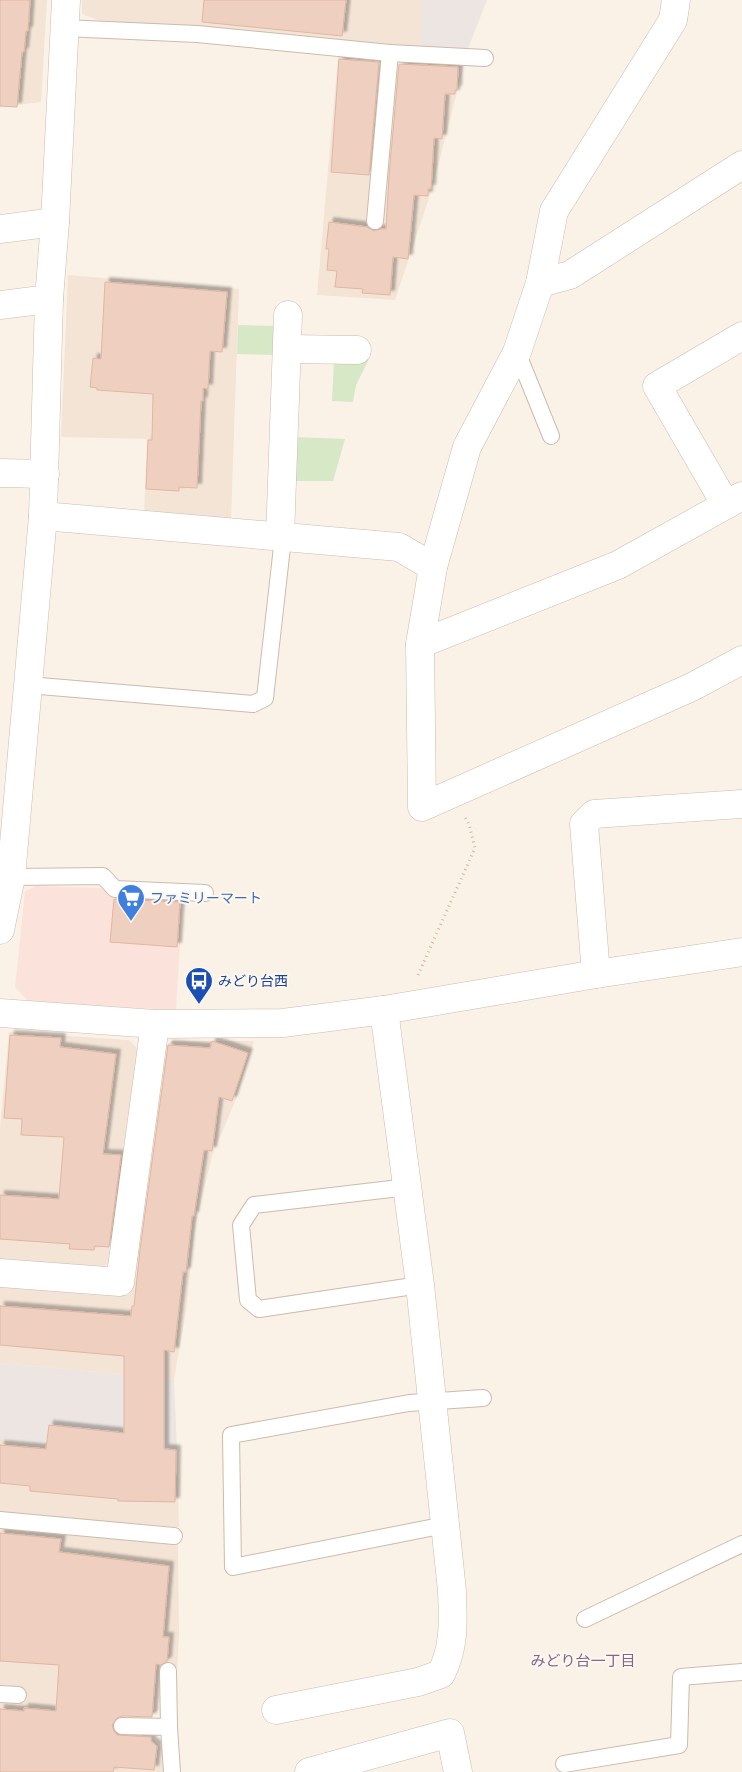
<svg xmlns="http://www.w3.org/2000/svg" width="742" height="1772" font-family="Figtree,'Noto Sans JP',sans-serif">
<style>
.residential{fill:#f3e4d6}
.commercial{fill:#fbe3dc}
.industrial{fill:#ece5e1}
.green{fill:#d6e8c6}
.building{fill:#efd0c0;stroke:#e1b6a2;filter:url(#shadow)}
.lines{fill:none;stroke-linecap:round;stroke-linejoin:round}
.service-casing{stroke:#cdbaae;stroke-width:18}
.minor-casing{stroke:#cdbaae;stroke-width:29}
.tertiary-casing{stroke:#cdbaae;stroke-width:29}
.path{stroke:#d4b4a3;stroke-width:3;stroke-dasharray:1 4;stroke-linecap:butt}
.service{stroke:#fff;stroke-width:16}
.minor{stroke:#fff;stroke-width:28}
.tertiary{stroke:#fff;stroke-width:28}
.labels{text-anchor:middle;stroke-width:4;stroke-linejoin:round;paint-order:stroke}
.shop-label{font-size:14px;fill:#366cbe;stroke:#fef7ee;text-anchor:start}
.transit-label{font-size:14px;fill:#164399;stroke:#fef7ee;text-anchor:start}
.neighbourhood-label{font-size:15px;fill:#7f6590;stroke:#fef7ee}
</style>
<defs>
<filter id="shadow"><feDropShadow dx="4.5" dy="-4.5" stdDeviation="1" flood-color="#0004"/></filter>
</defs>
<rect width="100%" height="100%" fill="#fbf2e7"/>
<g class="residential">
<polygon points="0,0 47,0 41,102 0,107"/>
<polygon points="82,0 423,0 420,51 103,22 82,14"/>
<polygon points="338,56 376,61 382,72 367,224 383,224 397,71 405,62 464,65 432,189 395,300 317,295"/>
<polygon points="68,275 239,289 231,520 144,517 147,439 61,437"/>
<polygon points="9,1032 129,1040 139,1050 111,1262 100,1269 0,1261 0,1127"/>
<polygon points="171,1041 254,1041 236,1099 212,1156 194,1231 186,1311 174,1379 0,1363 0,1282 129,1295 161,1051"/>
<polygon points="0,1440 115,1452 116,1445 177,1449 179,1527 0,1513"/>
<polygon points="0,1528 178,1544 179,1635 177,1671 159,1671 159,1709 152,1716 123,1716 122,1726 122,1735 150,1736 162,1749 163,1772 0,1772 0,1703 19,1705 20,1687 0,1685"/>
</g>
<polygon class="commercial" points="36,886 111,888 183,896 176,1010 29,1002 15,987 25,891"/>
<g class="industrial">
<polygon points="422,0 487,0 467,51 420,51"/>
<polygon points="0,1363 174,1379 177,1449 116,1445 116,1452 0,1440"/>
</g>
<g class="green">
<polygon points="238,325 278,326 277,355 237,354"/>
<polygon points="369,359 356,385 353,402 332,401 334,360"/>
<polygon points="294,437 345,439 333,481 292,481"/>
</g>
<g class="building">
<polygon points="0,0 30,0 28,31 26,31 24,52 22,52 17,107 0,106"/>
<polygon points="204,0 346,0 342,36 202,22"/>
<polygon points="339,59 379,62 369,175 331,172"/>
<polygon points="399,64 458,67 457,90 455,90 455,94 445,94 442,139 434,138 431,189 428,189 428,196 414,195 408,259 393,257 390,295 362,293 363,289 335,287 337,271 327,270 329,249 326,249 329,222 367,227 374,231 381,229 386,229 389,176"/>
<polygon points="105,282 227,292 222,352 210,351 208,389 203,388 203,401 201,401 197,488 179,487 179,491 146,489 148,440 152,440 153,394 97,390 97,388 90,387 93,358 101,359"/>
<polygon points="114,899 180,902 177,947 110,942"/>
<polygon points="10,1035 61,1038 60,1047 116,1054 103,1154 121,1155 109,1247 95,1246 94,1250 69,1249 70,1244 0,1239 0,1195 59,1199 64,1137 21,1135 22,1119 4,1118"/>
<polygon points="212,1041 248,1053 232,1101 219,1097 212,1151 204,1150 194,1216 192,1216 186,1272 183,1272 174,1352 164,1350 164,1449 176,1450 175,1502 118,1501 118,1499 30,1491 30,1486 0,1483 0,1445 46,1449 49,1425 124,1433 124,1356 0,1345 0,1306 131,1316 132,1306 134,1306 140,1250 168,1045 210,1048"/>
<polygon points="0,1533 61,1539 59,1552 169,1566 163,1637 169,1637 167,1661 161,1665 156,1664 152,1717 122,1716 117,1718 112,1725 114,1731 117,1735 151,1737 151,1741 157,1746 154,1770 114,1767 113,1772 0,1772 0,1709 24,1711 24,1708 56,1711 59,1665 0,1661"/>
</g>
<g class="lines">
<defs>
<g id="service">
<polyline points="64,28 197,34 390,53 375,221"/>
<polyline points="390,53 485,58"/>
<polyline points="517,352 551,436"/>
<polyline points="28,685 253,704 265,698 283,538"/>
<polyline points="11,877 103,876 115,889 205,893"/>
<polyline points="408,1187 254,1205 241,1225 248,1300 259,1309 420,1285"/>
<polyline points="0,1520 174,1536"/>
<polyline points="445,1525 233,1567 231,1435 409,1403 483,1398"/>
<polyline points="585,1619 742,1544"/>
<polyline points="168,1671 169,1727 172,1772"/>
<polyline points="0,1694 18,1695"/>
<polyline points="122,1726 169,1727"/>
<polyline points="564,1764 679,1745 681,1677 742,1672"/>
</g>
<g id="minor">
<polyline points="676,0 673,20 554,211 540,283 517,352 467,447 433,567 420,644 422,807 692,687 742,660"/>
<polyline points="0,229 55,222"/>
<polyline points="540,283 570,275 742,165"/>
<polyline points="0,305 49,299"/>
<polyline points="287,349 357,350"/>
<polyline points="0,473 45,474"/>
<polyline points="726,505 657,386 742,336"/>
<polyline points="43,516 399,547 433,567"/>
<polyline points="280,537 288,315"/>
<polyline points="420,644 618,565 742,496"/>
<polyline points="596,974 584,824 594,814 742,804"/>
<polyline points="0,1273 120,1282 155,1024"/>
<path d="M276 1710 418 1682 441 1674C455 1646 453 1621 452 1591L420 1285 384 1010"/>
<polyline points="309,1772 450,1733 458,1772"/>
</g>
<g id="tertiary">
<polyline points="0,930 11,877 43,516 49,299 55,222 66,0"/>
<polyline points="0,1013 155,1024 283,1023 384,1010 596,974 742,952"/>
</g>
</defs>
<use href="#service" class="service-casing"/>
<use href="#minor" class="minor-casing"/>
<use href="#tertiary" class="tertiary-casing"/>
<polyline class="path" points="418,975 475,848 469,824 465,817"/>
<use href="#service" class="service"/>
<use href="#minor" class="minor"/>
<use href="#tertiary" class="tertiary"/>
</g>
<defs>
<symbol id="supermarket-pin" viewBox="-11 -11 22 30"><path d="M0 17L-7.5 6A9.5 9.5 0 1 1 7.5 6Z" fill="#3f7fe0" stroke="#fef7ee"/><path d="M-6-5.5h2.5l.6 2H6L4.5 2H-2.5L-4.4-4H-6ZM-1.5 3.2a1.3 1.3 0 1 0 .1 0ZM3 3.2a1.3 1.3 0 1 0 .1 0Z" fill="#fff"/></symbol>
<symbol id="bus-pin" viewBox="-11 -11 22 30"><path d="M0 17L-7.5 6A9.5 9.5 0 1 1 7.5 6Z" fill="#1a4fb4" stroke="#fef7ee"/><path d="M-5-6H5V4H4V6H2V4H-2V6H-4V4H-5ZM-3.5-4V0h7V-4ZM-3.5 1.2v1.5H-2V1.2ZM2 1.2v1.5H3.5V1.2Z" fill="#fff"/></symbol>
</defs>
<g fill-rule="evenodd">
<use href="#supermarket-pin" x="115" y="882" width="32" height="43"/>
<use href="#bus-pin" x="183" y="965" width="32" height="43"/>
</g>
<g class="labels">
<g class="shop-label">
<text x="150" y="903">ファミリーマート</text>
</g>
<g class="transit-label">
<text x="218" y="986">みどり台西</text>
</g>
<g class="neighbourhood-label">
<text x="583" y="1666">みどり台一丁目</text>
</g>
</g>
</svg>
